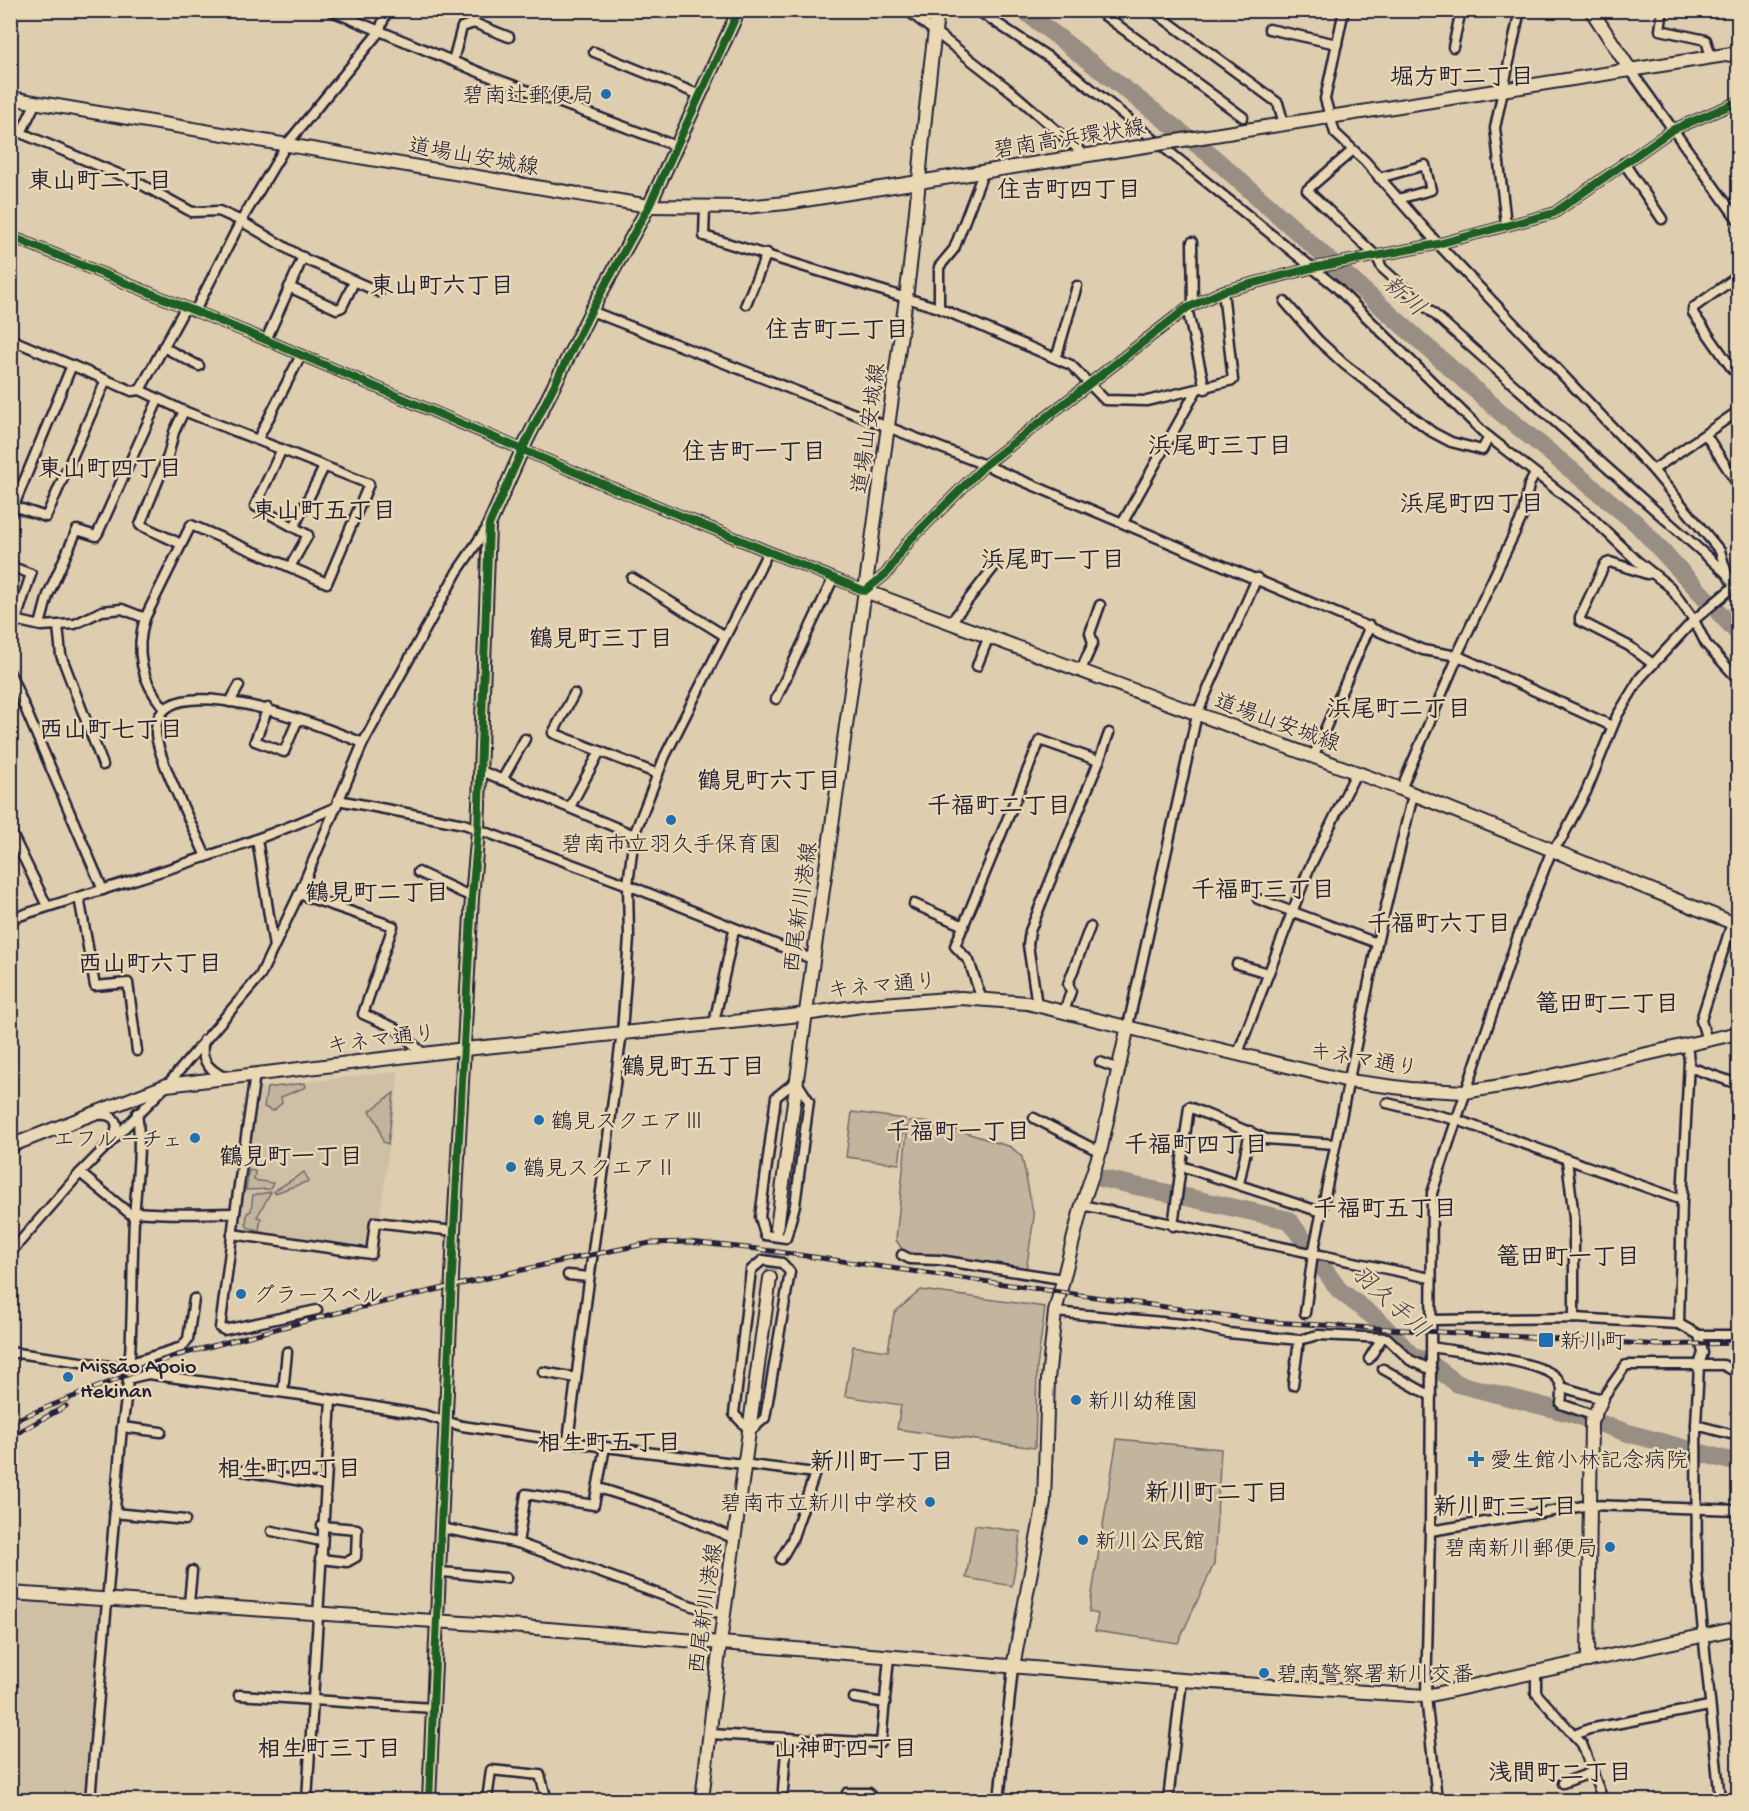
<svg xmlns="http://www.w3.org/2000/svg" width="1749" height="1811" font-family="'Gochi Hand','Klee One',sans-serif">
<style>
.built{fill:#cfc0a5}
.green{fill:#c2b49d;stroke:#726b6c;stroke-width:1.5}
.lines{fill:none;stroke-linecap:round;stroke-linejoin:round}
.river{stroke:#998e83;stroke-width:18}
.secondary-tunnel{stroke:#b8ab97;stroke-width:12;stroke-dasharray:12 6;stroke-linecap:butt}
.street-casing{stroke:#22223b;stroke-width:13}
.secondary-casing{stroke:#22223b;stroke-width:16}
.street{stroke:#ead8b5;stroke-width:8}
.secondary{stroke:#ead8b5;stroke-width:12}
.rail-casing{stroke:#22223b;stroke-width:5}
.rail{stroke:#ead8b5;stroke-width:3;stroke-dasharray:9;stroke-linecap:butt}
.secondary-bridge-casing{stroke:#22223b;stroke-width:16;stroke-linecap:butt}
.secondary-bridge{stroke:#ead8b5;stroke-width:12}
.cycleway-casing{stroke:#ead8b5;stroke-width:11}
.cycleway{stroke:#1b5e20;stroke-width:8}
.poi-dot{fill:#1f6fb2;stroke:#ead8b5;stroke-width:2}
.labels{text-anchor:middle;stroke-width:5;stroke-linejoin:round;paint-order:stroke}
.poi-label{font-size:22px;fill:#22223b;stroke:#ead8b5;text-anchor:start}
.street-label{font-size:22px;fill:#22223b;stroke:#ead8b5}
.neighbourhood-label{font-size:24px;font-weight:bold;fill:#22223b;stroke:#ead8b5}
.water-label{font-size:24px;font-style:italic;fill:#464251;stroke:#ead8b5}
</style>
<rect width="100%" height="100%" fill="#decdae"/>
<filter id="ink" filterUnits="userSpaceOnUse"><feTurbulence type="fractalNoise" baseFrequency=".0167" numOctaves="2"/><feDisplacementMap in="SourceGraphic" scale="12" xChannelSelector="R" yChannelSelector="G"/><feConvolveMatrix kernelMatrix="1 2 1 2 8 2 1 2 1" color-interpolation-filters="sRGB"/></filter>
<g filter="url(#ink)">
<g class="built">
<polygon points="399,1071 380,1218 372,1217 367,1247 363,1250 237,1231 258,1088"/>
<polygon points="10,1593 107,1598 90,1800 11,1800"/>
</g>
<g class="green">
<polygon points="305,1083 306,1087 281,1097 282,1103 273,1111 264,1107 267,1088"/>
<polygon points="394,1093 388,1144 383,1142 378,1124 370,1111"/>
<polygon points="852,1112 905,1119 899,1164 846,1157"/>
<polygon points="908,1121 935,1123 1011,1147 1022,1157 1034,1217 1026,1271 904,1252 896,1240"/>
<polygon points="249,1170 255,1171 254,1180 273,1183 270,1189 246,1190"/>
<polygon points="304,1172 309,1181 275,1193 274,1191"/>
<polygon points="271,1192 257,1217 261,1218 259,1230 249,1228 246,1225 247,1213 251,1211 253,1195"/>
<polygon points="921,1290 1045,1307 1037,1368 1035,1448 897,1429 901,1405 845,1396 853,1346 888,1351 894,1313"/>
<polygon points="1117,1439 1221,1449 1214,1564 1178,1643 1095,1631 1098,1614 1089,1612"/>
<polygon points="975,1525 1021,1532 1012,1586 966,1578"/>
</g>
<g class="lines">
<g class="river">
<polyline points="1023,10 1213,157 1499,411 1636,523 1738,633"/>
<polyline points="1100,1178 1289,1220 1339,1290 1378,1320 1413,1357 1427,1361 1458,1384 1573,1414 1628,1433 1738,1463"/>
</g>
<polyline class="secondary-tunnel" points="770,1278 777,1228"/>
<defs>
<g id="street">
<polyline points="329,10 491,77 676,146"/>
<polyline points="907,10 1012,92 1086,156"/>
<polyline points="977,10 1068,70 1335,286 1485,434 1589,515 1636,560 1670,587 1694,620 1706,644 1738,679"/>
<polyline points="1097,10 1243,117"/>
<polyline points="1152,10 1278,103 1284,124"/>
<polyline points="1344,10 1325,99 1335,133 1365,161 1438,244 1653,470 1720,551 1727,574"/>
<polyline points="1663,10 1660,30 1706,40 1711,57"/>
<polyline points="1269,29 1337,44"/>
<polyline points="1453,47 1461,10"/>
<polyline points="594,52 700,95"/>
<polyline points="453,61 462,27 474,23 509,37"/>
<polyline points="1631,71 1738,220"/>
<polyline points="36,102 21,133 135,181 192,212 219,211 241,221 305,259 379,292"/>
<polyline points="1352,151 1307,190 1377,257 1382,268 1727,574 1738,593"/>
<polyline points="1624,163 1662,219"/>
<polyline points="1379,178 1425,165 1431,190 1398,199"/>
<polyline points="705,207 704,236 939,308 1071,365 1105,400 1147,401 1233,380 1223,291"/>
<polyline points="1506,224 1495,128 1520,10"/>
<polyline points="10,236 266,340 598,482 865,591 887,573 908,542 985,465 1187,308 1223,291 1312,268 1438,244 1554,213 1672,130 1738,102"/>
<polyline points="1192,242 1193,305"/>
<polyline points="1738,276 1693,308 1693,313 1733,370 1738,370"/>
<polyline points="289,287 337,309 342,307 354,282"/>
<polyline points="1285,302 1318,340 1344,364 1432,432 1451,442 1482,450 1489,437"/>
<polyline points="746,304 767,253"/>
<polyline points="939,308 939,267 954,249 983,173"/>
<polyline points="1187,308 1205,389"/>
<polyline points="195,311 241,221 287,144 379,32 387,10"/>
<polyline points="591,311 985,465 1423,650 1458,656 1612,726"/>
<polyline points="10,339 132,391 140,390 184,411 369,484 327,583 290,567"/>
<polyline points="266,340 303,257"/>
<polyline points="163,347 199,366"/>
<polyline points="1054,356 1058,352 1077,286"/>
<polyline points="140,390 185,308"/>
<polyline points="1706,435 1738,485"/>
<polyline points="258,439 301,355"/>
<polyline points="1653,470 1734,414"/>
<polyline points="13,506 46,517 106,380"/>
<polyline points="10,515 72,365"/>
<polyline points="1123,522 1196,391"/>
<polyline points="295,525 324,467"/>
<polyline points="181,544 140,525 168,456 174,432 184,411"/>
<polyline points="10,566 31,574 16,620"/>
<polyline points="1652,573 1647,574 1610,562 1605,564 1580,617 1580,621 1629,646 1653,664"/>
<polyline points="632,578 725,636"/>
<polyline points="145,618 191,525 290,567 308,535 255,506 282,449"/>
<path d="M10 619 41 626 75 624 102 611 122 609 145 618C135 651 141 681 164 708"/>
<polyline points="951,622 997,563"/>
<polyline points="40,625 48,595 77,530 96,536 98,533 158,400"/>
<polyline points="58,626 61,655 103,765"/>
<polyline points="1457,655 1523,515 1529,485 1535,474"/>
<polyline points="977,666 989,636"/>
<polyline points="1081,670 1093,643 1090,633 1100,605"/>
<polyline points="10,673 103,890"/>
<polyline points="574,694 553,733 658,774"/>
<polyline points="776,699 833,579"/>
<polyline points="230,702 239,686"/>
<polyline points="268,708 255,741 284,752 298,719"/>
<polyline points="1313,757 1370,626"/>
<polyline points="1099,761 1109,733"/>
<polyline points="479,770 634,835"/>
<polyline points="502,780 525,739"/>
<polyline points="1401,789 1458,656"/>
<polyline points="338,800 464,824 628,885 812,959"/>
<polyline points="570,807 600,751"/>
<polyline points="10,830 47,906"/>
<polyline points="257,839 274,947"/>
<path d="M206 857C195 830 157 758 156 733 154 658 329 729 363 743"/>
<polyline points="418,872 472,897"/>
<polyline points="299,894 393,926 363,1014 395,1028 424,1054"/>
<polyline points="79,897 95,986 128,983 137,1051"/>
<polyline points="1258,899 1377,943"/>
<polyline points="914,904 964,926"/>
<path d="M10 919C119 883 230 854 334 808"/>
<polyline points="1237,964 1268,973"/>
<polyline points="982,1000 969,961 955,946 1040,740 1099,761 1030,931 1028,945 1037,1005"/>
<polyline points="1064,1012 1071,991 1068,984 1090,927"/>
<polyline points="714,1023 734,930"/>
<polyline points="1128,1026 1197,714 1257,578"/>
<path d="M204 1040C199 1059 208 1069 224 1077"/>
<polyline points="1707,1041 1701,1020 1732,923"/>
<polyline points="1238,1053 1308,871 1356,773"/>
<polyline points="1100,1062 1119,1069"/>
<polyline points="1689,1067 1738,1084"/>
<polygon points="796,1081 809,1101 795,1205 786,1238 765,1235 760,1217 776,1097"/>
<polyline points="1387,1103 1457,1120 1682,1200"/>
<path d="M98 1115C112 1113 120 1121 115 1134"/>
<polyline points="1034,1118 1100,1152"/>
<polyline points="1567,1160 1574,1218 1574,1318"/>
<polyline points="1181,1166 1321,1212"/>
<polyline points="80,1173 134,1217"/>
<polyline points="1239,1184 1250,1131"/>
<polyline points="1082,1205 1430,1278"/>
<path d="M135 1212C168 1215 201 1214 235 1213L220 1328 224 1330 317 1310"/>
<polyline points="235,1213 255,1074"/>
<polyline points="1173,1226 1189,1107 1266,1139 1335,1144"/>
<polyline points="232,1234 371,1254 375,1222 454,1231"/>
<polyline points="10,1253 80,1173 167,1085 260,976 299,894 363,743 457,572 489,525"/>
<polyline points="902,1255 910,1259 939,1260 1062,1279"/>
<polygon points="763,1260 782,1263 790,1272 765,1418 750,1431 734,1414 751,1270"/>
<polyline points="568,1275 589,1277"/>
<polyline points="1055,1312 1193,1325 1228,1333 1299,1340 1293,1385"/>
<polyline points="1305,1313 1313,1254 1377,943 1413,795"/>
<polyline points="1431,1320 1574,1318 1679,1324 1699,1335 1703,1353 1699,1365 1696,1425 1697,1572 1720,1800"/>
<polyline points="1679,1324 1682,1200 1689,1061 1687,1045"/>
<polyline points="1699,1335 1738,1335"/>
<polyline points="1299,1340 1318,1335 1387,1338 1410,1360 1432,1370"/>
<path d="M1432 1347C1457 1352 1543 1361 1557 1378 1564 1386 1562 1394 1561 1404L1592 1415"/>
<polyline points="10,1352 130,1369"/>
<polyline points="1369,1359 1382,1338"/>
<polyline points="131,1363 182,1347 188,1339 194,1299"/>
<polyline points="1383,1369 1431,1396"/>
<polyline points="543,1372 576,1378"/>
<polyline points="131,1378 148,1374 315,1397 424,1415 462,1426 605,1447 815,1473 792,1540 781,1559"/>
<polyline points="1562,1387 1602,1399 1626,1365 1723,1365 1738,1373"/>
<polyline points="283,1392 287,1352"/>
<polyline points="1696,1425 1738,1436"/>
<polyline points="122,1427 161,1432"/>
<polyline points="568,1440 622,1032 629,938 628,885 634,835 665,756 768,552"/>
<polyline points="605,1447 594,1505 526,1494 518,1543 692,1606 724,1614"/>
<polyline points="243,1471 325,1485"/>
<polyline points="599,1488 675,1512 735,1539"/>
<polyline points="114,1513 185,1520"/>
<polyline points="441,1528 518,1543"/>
<polyline points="272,1531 321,1541"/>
<polyline points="1430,1531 1590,1505 1738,1510"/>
<polyline points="320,1559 347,1562 356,1557 357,1529 322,1526"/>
<path d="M439 1572C462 1573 483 1577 506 1578"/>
<polyline points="189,1603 192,1571"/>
<polyline points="1536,1673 1536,1693 1582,1744 1603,1800"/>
<polyline points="239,1695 432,1708"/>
<polyline points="854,1698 885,1703"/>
<polyline points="710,1734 881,1743 889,1657"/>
<polyline points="1574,1735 1589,1729 1709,1706"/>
<polyline points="1563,1783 1593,1772"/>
<polyline points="783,1790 787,1738"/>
<polyline points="847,1793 869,1793 872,1800"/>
<path d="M90 1800 122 1427C134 1358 131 1289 134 1219 136 1184 142 1148 137 1113"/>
<polyline points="307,1800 331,1400"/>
<polyline points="487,1800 491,1770 540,1775 547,1800"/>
<polyline points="999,1800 1013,1667"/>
<polyline points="1168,1800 1182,1680"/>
<polyline points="1437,1800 1426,1696 1430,1531 1432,1193 1518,936 1551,852 1562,838 1586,792 1617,716 1640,678 1694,620 1738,583"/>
</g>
<g id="secondary">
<polyline points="1591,10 1631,71"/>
<polyline points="10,98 649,206 745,207 786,203 1145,146"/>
<polyline points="1227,133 1738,53"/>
<polyline points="865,591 1401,789 1738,925"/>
<polyline points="10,1146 167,1085 465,1049 791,1016 869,1005 961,998 1027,1003 1349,1081 1410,1089 1464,1092 1525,1082 1738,1033"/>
<path d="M777 1228C817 920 863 613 905 305 919 207 923 108 938 10"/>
<polyline points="10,1593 523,1627 1182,1680 1426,1696 1738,1628"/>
<polyline points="1588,1661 1591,1422 1602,1399"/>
<polyline points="1013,1667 1044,1502 1048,1379 1055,1312 1082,1205 1100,1152 1128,1026"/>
<polyline points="429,1800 454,1231 472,897 478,831 489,525 523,448 591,311 649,206 739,10"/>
<polyline points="702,1800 720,1643 770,1278"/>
</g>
</defs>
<use href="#street" class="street-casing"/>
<use href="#secondary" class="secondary-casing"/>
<use href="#street" class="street"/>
<use href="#secondary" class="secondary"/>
<defs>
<g id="rail">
<polyline points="1655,1345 1738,1343"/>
<polyline points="10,1422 175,1356 332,1314 561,1261 650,1243 689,1242 757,1249 1271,1322 1662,1345"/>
<polyline points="10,1437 66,1406"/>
</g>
</defs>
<use href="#rail" class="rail-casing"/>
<use href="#rail" class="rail"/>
<defs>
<polyline id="secondary-bridge" points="1145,146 1227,133"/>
</defs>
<use href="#secondary-bridge" class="secondary-bridge-casing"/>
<use href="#secondary-bridge" class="secondary-bridge"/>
<defs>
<g id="cycleway">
<polyline points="10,236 266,340 598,482 865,591 887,573 908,542 985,465 1187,308 1223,291 1312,268 1438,244 1554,213 1672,130 1738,102"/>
<polyline points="429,1800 454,1231 472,897 478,831 489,525 523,448 591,311 649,206 739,10"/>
</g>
</defs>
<use href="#cycleway" class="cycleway-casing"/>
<use href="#cycleway" class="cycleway"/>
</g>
</g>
<g class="poi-dot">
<circle cx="606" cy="94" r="6"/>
<circle cx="671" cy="820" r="6"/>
<circle cx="539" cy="1120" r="6"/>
<circle cx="195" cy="1138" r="6"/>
<circle cx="511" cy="1167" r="6"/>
<circle cx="241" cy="1294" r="6"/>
<rect x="1538" y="1332" width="16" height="16" rx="3"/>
<circle cx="68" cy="1377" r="6"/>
<circle cx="1076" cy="1400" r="6"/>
<path d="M1473 1450h6v6h6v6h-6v6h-6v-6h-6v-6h6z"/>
<circle cx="930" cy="1502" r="6"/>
<circle cx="1083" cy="1540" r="6"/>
<circle cx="1610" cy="1547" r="6"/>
<circle cx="1264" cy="1673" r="6"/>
</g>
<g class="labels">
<g class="poi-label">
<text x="594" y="102" text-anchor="end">碧南辻郵便局</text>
<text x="671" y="851" text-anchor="middle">碧南市立羽久手保育園</text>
<text x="551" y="1128">鶴見スクエアⅢ</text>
<text x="183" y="1146" text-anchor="end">エフルーチェ</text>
<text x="523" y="1175">鶴見スクエアⅡ</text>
<text x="253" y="1302">グラースベル</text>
<text x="1560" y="1348">新川町</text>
<text x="80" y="1372">Missão Apoio<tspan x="80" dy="25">Hekinan</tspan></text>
<text x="1088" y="1408">新川幼稚園</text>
<text x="1490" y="1467">愛生館小林記念病院</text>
<text x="918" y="1510" text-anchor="end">碧南市立新川中学校</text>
<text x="1095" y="1548">新川公民館</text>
<text x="1598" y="1555" text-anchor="end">碧南新川郵便局</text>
<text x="1276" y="1681">碧南警察署新川交番</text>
</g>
<g class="street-label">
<text transform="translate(1069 137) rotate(-9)" y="8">碧南高浜環状線</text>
<text transform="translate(474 155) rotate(10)" y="8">道場山安城線</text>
<text transform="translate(867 428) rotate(-82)" y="8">道場山安城線</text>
<text transform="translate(1278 721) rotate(20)" y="8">道場山安城線</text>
<text transform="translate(799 907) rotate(-82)" y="8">西尾新川港線</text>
<text transform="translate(882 984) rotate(-5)" y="8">キネマ通り</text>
<text transform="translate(381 1038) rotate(-7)" y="8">キネマ通り</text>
<text transform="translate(1364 1058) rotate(10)" y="8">キネマ通り</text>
<text transform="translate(704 1608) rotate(-82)" y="8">西尾新川港線</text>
</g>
<g class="neighbourhood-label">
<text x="1462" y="84">堀方町二丁目</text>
<text x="100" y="188">東山町二丁目</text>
<text x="1069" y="197">住吉町四丁目</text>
<text x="442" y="293">東山町六丁目</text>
<text x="837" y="337">住吉町二丁目</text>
<text x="1220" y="453">浜尾町三丁目</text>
<text x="754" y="459">住吉町一丁目</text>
<text x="110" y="476">東山町四丁目</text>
<text x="1472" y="511">浜尾町四丁目</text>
<text x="324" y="518">東山町五丁目</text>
<text x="1053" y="567">浜尾町一丁目</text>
<text x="601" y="646">鶴見町三丁目</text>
<text x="1399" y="716">浜尾町二丁目</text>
<text x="111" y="737">西山町七丁目</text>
<text x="769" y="788">鶴見町六丁目</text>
<text x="999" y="813">千福町二丁目</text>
<text x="1263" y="897">千福町三丁目</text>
<text x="377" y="900">鶴見町二丁目</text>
<text x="1439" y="931">千福町六丁目</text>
<text x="150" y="971">西山町六丁目</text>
<text x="1607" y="1011">篭田町二丁目</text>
<text x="693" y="1074">鶴見町五丁目</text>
<text x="958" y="1139">千福町一丁目</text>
<text x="1196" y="1152">千福町四丁目</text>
<text x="291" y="1164">鶴見町一丁目</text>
<text x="1385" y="1216">千福町五丁目</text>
<text x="1568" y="1264">篭田町一丁目</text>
<text x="609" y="1450">相生町五丁目</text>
<text x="882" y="1469">新川町一丁目</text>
<text x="289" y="1476">相生町四丁目</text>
<text x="1217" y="1500">新川町二丁目</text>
<text x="1505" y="1514">新川町三丁目</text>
<text x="329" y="1756">相生町三丁目</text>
<text x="845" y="1756">山神町四丁目</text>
<text x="1560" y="1780">浅間町二丁目</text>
</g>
<g class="water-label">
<text transform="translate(1405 295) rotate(42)" y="8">新川</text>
<text transform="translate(1391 1301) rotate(42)" y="8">羽久手川</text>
</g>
</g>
<rect width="1749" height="1811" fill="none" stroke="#ead8b5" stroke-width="36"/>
<rect x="18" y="18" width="1713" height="1775" fill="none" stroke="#22223b" stroke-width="2" filter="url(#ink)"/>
</svg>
